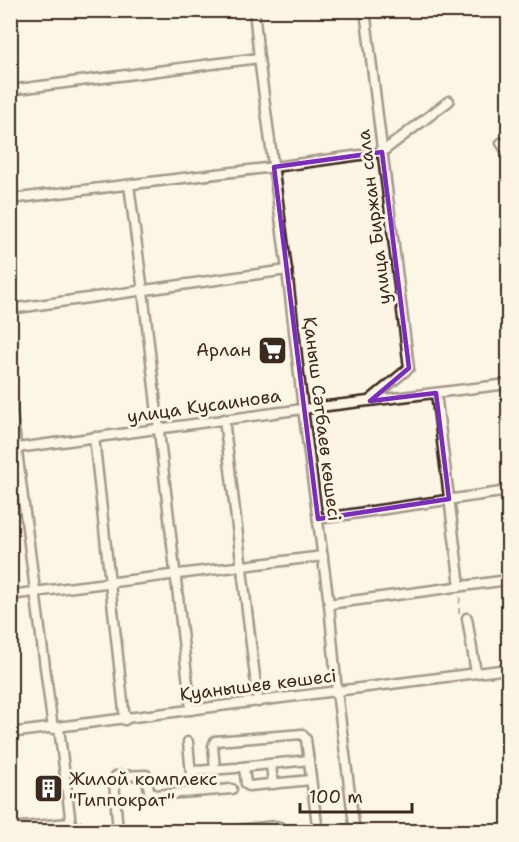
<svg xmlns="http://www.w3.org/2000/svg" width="519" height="842" font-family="'Shantell Sans',sans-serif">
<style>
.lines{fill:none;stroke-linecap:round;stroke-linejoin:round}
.minor-casing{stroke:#3b2a1e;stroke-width:13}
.path{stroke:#3b2a1e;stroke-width:1.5;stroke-dasharray:6 4.5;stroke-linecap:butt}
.minor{stroke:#fcf5e5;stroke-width:8}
.marked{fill:none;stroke:#7b2cbf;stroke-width:4.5;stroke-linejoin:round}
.labels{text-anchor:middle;stroke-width:6;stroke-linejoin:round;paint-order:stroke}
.street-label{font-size:18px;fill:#3b2a1e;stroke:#fcf5e5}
.poi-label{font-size:18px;fill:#3b2a1e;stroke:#fcf5e5;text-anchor:end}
</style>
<rect width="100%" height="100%" fill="#fcf5e5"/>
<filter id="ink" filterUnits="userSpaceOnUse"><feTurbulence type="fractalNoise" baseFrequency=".0167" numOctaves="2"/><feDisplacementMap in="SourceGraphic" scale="12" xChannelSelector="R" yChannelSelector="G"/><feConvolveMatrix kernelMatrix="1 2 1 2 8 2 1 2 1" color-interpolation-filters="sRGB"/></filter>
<g filter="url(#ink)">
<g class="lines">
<defs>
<g id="minor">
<polyline points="254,10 259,58 287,270 303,409 329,604 337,692 355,832"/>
<polyline points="365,10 409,368 370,400"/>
<polyline points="10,90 259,58"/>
<polyline points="501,143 508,153"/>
<polyline points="129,185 143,291 191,710"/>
<polyline points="10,199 274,167 382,152 449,101"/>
<polyline points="10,309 287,270"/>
<polyline points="436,393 460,586"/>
<polyline points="10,397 53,729"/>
<polyline points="224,419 258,702"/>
<polyline points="94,437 125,720"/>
<polyline points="10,449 303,409 508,384"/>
<polyline points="318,519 508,491"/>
<polyline points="10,595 323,556"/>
<polyline points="329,604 508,580"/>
<polyline points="467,618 476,673"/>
<polyline points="59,728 72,832"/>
<polyline points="10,733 508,669"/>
<polyline points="188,742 191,775"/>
<polyline points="271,764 273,784"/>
<polyline points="241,767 309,760"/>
<polyline points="244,767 246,784 249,786 311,780"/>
<polyline points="215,769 213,746 215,741 302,734 306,739 318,832"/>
<polyline points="193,792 191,775 195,771 236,768"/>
<polyline points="10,828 70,823"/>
<polyline points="118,832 114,781 116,776 146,775 149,790 154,795 232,789"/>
<polyline points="218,832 275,826 280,827 282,832"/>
</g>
</defs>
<use href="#minor" class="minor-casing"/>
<g class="path">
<polyline points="459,614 460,594"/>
<polyline points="80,821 101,832"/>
</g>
<use href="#minor" class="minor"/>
</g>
</g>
<path d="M0 0H519V842H0ZM382 152 409 368 370 401 436 393 449 499 318 519 274 167Z" fill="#fcf5e5" fill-opacity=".55" fill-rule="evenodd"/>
<path class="marked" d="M382 152 409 368 370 401 436 393 449 499 318 519 274 167Z"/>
<defs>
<symbol id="supermarket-square" viewBox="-11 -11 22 22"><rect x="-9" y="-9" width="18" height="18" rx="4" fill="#3b2a1e" stroke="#fcf5e5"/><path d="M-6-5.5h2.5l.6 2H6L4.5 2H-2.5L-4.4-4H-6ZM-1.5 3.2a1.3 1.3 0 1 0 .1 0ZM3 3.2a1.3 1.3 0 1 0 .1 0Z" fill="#fff"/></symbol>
<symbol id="building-square" viewBox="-11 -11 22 22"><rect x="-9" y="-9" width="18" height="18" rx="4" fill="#3b2a1e" stroke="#fcf5e5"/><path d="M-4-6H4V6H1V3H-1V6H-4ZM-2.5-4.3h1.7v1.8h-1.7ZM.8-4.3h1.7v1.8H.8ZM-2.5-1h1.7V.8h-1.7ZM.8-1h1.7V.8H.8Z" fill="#fff"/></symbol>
</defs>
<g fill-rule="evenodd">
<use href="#supermarket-square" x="256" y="334" width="33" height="33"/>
<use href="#building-square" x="32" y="772" width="33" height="33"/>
</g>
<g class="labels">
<g class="street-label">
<text transform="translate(374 217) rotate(-97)" y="6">улица Биржан сала</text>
<text transform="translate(204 406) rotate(-8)" y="6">улица Кусаинова</text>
<text transform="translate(322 419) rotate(83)" y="6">Қаныш Сәтбаев көшесі</text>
<text transform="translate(258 685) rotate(-7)" y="6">Қуанышев көшесі</text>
</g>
<g class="poi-label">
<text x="251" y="356">Арлан</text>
<text x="69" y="785" text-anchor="start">Жилой комплекс<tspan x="69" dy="21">"Гиппократ"</tspan></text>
</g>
</g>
<rect width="519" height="842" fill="none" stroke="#fcf5e5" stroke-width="36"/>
<rect x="18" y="18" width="483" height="806" fill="none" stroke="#3b2a1e" stroke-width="2" filter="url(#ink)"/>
<path d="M300 803v9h112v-9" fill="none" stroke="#3b2a1e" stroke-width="3"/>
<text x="309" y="803" font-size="18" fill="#3b2a1e" stroke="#fcf5e5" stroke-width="4.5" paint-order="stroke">100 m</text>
</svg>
